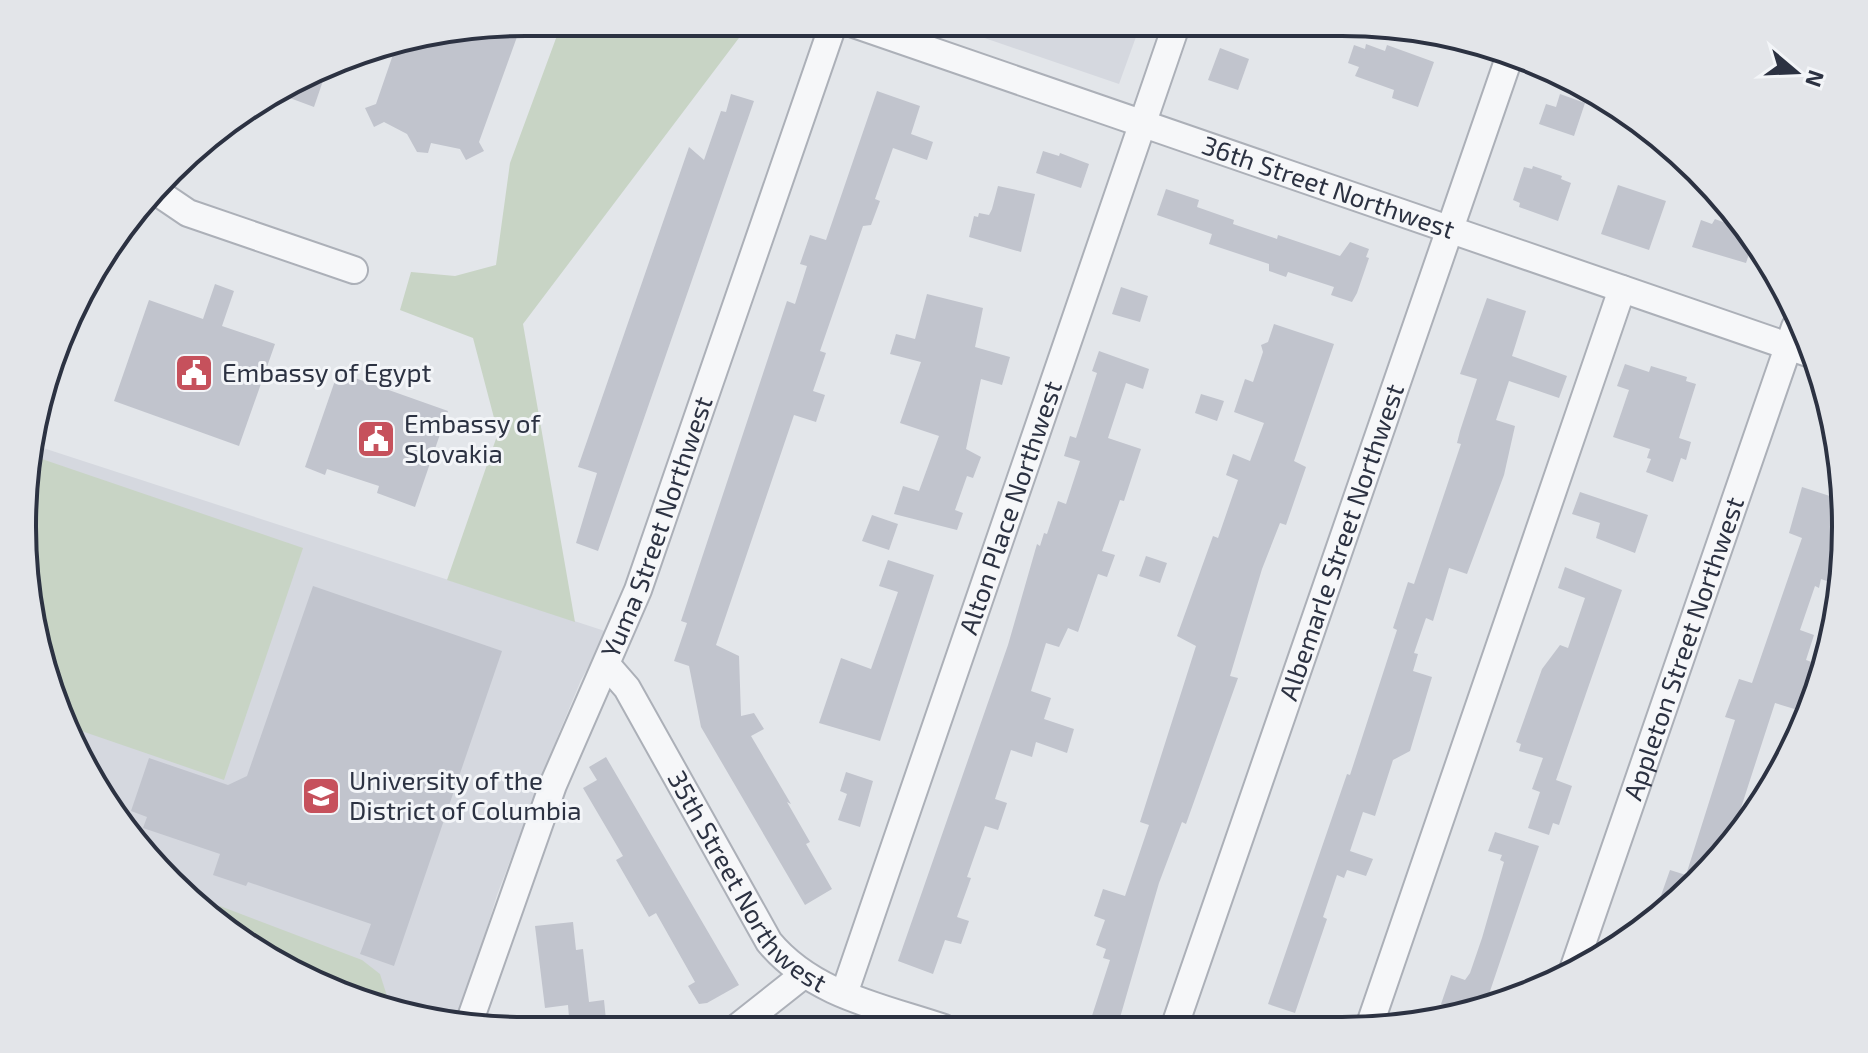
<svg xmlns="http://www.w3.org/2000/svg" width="1868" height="1053" font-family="'Exo 2',sans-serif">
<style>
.built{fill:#d5d8df}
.green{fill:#c8d4c5}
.building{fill:#c1c4cd}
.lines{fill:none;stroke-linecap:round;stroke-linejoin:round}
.minor-casing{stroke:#acb0b8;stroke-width:30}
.minor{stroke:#f6f7f9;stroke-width:26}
.labels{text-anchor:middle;stroke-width:6;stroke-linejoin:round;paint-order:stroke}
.street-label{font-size:26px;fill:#2c3242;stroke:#f3f5f8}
.poi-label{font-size:26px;fill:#2c3242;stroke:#f3f5f8;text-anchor:start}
.rim{fill:none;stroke:#2c3242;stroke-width:4}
</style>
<rect width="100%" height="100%" fill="#e3e6ea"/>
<g class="built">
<polygon points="941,23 1141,23 1119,84"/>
<polygon points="34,445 608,632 581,680 559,733 497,895 458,1024 395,1014 274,963 147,859 60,719 23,559"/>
</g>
<g class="green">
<polygon points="562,22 751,22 523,324 575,622 447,580 498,433 473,338 400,310 411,272 455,276 496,265 510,163"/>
<polygon points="33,456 303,548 224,780 64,725 60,719 23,559"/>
<polygon points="220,906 362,960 380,974 392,1012 274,963 214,914"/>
</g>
<g class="building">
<polygon points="522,23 479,142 484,151 466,160 460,149 431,143 428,153 417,152 407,134 384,122 374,127 365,108 376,104 397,43"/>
<polygon points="1366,44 1385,51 1387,45 1434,62 1418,107 1392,98 1394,90 1355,76 1359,67 1348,63 1354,45 1365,49"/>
<polygon points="1220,48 1249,59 1238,90 1208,80"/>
<polygon points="327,69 314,107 279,94"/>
<polygon points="877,91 920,106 911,134 933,142 927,160 893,148 875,199 880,201 871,225 863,226 820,351 826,353 813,391 825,395 816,422 794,415 716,645 739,656 741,716 754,713 764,729 751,736 791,804 787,802 810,842 806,844 832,889 805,905 701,727 689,666 674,661 687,623 681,621 787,301 795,304 807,266 800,264 810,235 826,240"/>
<polygon points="731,94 754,101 598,551 576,543 597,473 578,467 689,147 704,160 721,111 726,112"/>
<polygon points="1560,94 1585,103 1574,136 1539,124 1546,104 1556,107"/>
<polygon points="1043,151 1059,156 1060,153 1089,164 1081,188 1036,173"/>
<polygon points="1533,166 1562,176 1561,179 1571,183 1558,221 1519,207 1520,203 1513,200 1524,167 1532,169"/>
<polygon points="1618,185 1666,201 1649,250 1601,234"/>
<polygon points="998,186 1035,194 1021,252 969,237 974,216 978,217 979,213 989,215 992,209"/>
<polygon points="1166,189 1199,200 1197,207 1234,220 1233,224 1277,239 1278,235 1340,256 1350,242 1369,249 1366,257 1369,258 1357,293 1352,302 1331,295 1334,287 1288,272 1286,277 1269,271 1269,264 1209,244 1212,234 1157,215"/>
<polygon points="1715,219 1747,231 1753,242 1746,263 1692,247 1701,220 1712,224"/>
<polygon points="215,284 234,291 222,326 275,344 239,446 114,401 149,300 203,319"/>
<polygon points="1121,287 1148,296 1140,322 1112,314"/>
<polygon points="927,294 983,308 975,347 1010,357 1002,385 981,379 966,449 981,457 973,478 967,476 955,510 963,513 957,530 894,514 903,486 919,491 939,436 900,423 921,362 890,354 896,334 915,339"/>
<polygon points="1487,298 1526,311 1512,356 1567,376 1559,398 1509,381 1496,420 1515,426 1504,475 1467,574 1449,568 1433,621 1426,618 1414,653 1418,654 1413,671 1432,677 1410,751 1393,760 1375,816 1363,812 1350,851 1373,859 1366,876 1347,870 1344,878 1337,875 1323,917 1327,919 1295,1013 1268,1004 1347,774 1350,775 1397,630 1393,628 1408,582 1414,584 1461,444 1457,443 1460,431 1477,379 1460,374"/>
<polygon points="1274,324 1334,344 1294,461 1306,467 1286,525 1280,523 1262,569 1230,676 1238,678 1186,824 1182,822 1159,883 1117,1028 1095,1028 1096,1024 1090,1022 1110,960 1103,958 1106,949 1096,945 1105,920 1094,916 1103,889 1125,896 1149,825 1140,822 1196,646 1177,636 1213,536 1218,538 1238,480 1226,475 1233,454 1250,461 1264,423 1234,412 1245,379 1253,382 1263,352 1261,345 1268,342"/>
<polygon points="1099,351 1149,369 1143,389 1126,383 1108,438 1141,449 1124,501 1120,500 1102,551 1115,555 1107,577 1098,574 1078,632 1068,628 1059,647 1046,643 1031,691 1051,698 1044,719 1074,729 1067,753 1036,742 1032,757 1011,750 995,799 1007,803 998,830 985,826 967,877 971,878 957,917 969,921 961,944 945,940 933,974 898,961 1008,645 1037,544 1040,546 1044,533 1047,534 1058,501 1066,504 1080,461 1064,456 1070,436 1076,438 1097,373 1092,371"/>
<polygon points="1625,364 1649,372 1651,366 1687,377 1686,381 1696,384 1679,438 1691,442 1686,460 1681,458 1673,482 1646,472 1651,459 1647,458 1650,449 1613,437 1629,390 1617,386"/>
<polygon points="338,372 448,411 415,507 377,493 379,486 327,469 325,475 305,467"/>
<polygon points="1201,394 1224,401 1217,421 1195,413"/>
<polygon points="1802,487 1836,498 1841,586 1821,579 1819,588 1815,586 1800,630 1814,635 1806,660 1817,664 1801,711 1775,703 1739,814 1749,817 1699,883 1652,921 1670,870 1686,875 1735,720 1725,717 1739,679 1752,683 1802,538 1789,533"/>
<polygon points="1580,492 1648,515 1635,553 1596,538 1600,523 1572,514"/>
<polygon points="872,515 898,524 889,550 862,541"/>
<polygon points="1146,556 1167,563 1160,583 1139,576"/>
<polygon points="888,560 934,575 880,741 819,723 841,658 871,669 898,592 879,586"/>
<polygon points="1565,567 1622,590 1556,780 1572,786 1559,825 1553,823 1549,835 1528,828 1540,792 1532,789 1543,758 1519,751 1521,744 1516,742 1542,669 1560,645 1568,648 1585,598 1558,588"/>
<polygon points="313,586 502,651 394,966 360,954 371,924 248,882 246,886 213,875 220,854 143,828 147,817 131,811 149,758 228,785 247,776"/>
<polygon points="606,757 739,985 707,1003 699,1004 688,986 695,982 656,913 649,917 616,860 623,856 583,788 597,780 589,767"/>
<polygon points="846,772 873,781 860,827 838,820 847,794 840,791"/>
<polygon points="1495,832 1539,846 1484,1009 1467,1013 1441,1004 1451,975 1465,980 1470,973 1482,938 1504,862 1500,860 1502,855 1488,851"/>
<polygon points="573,922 576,950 583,949 589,1002 604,1000 607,1030 570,1030 568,1005 545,1008 535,926"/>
</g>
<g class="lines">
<defs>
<g id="minor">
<path id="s1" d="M848 22 1808 353"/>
<polyline points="157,192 188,213 354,270"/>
<path id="s2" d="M607 665 627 688 769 942C813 995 882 1007 944 1028"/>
<path id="s3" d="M1573 970 1795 327"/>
<path id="s4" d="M844 994 1177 23"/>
<path id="s5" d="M468 1026 553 785 638 590 834 22"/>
<polyline points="1369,1027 1622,289"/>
<path id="s6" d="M1174 1028 1510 55"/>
<polyline points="735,1029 802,976"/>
</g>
</defs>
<use href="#minor" class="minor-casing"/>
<use href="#minor" class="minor"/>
</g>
<defs>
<symbol id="civic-square" viewBox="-11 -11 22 22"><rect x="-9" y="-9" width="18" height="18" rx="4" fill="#c6515c" stroke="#f3f5f8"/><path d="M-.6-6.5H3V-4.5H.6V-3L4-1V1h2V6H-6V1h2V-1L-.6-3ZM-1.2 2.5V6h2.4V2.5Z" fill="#fff"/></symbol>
<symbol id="university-square" viewBox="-11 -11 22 22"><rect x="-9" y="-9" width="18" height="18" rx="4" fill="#c6515c" stroke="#f3f5f8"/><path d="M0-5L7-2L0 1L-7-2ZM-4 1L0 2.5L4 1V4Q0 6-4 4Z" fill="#fff"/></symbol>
</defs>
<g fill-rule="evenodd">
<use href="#civic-square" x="172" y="351" width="44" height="44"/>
<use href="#civic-square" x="354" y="417" width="44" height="44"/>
<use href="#university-square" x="299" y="774" width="44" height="44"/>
</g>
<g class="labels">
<g class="street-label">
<text dy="9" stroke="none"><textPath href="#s1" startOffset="508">36th Street Northwest</textPath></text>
<text dy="9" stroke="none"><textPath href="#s4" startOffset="514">Alton Place Northwest</textPath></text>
<text dy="9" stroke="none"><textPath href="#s5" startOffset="534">Yuma Street Northwest</textPath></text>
<text dy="9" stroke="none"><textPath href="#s6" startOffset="514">Albemarle Street Northwest</textPath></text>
<text dy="9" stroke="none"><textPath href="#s3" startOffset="340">Appleton Street Northwest</textPath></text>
<text dy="9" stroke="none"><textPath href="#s2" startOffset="260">35th Street Northwest</textPath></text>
</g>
<g class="poi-label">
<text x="222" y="382">Embassy of Egypt</text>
<text x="404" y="433">Embassy of<tspan x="404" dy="30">Slovakia</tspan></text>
<text x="349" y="790">University of the<tspan x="349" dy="30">District of Columbia</tspan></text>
</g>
</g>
<path d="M0 0H1868V1053H0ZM526 36H1342A490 490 0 0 1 1832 526V527A490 490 0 0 1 1342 1017H526A490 490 0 0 1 36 527V526A490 490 0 0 1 526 36Z" fill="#e3e5e9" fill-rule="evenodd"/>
<path class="rim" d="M526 36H1342A490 490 0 0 1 1832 526V527A490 490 0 0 1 1342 1017H526A490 490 0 0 1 36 527V526A490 490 0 0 1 526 36Z"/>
<g transform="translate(1796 72) rotate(109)" stroke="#f3f5f8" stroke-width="6" paint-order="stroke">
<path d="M0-6L14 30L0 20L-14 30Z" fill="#2c3242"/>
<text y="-12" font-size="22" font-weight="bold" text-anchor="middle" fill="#2c3242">N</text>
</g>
</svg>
